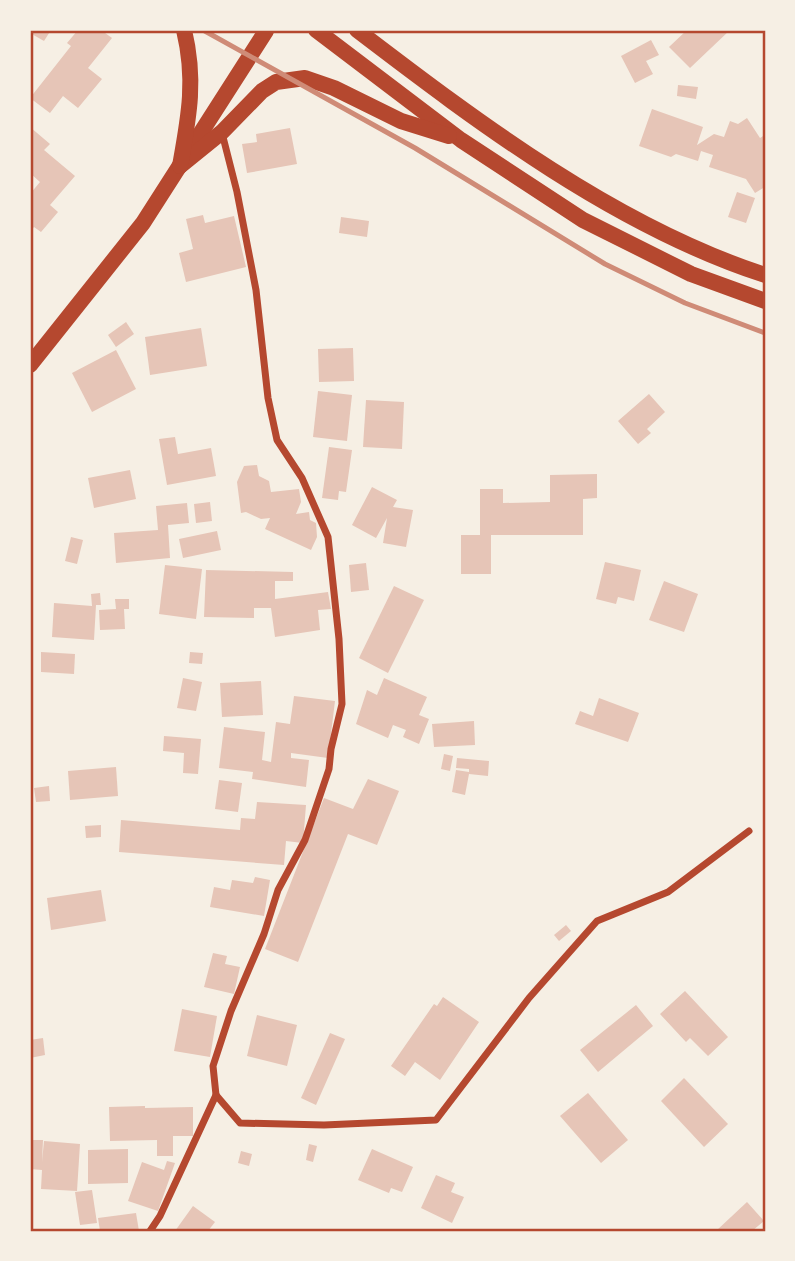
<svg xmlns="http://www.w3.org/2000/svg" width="795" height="1261" font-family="'Asap Condensed',sans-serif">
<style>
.building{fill:#e6c5b7}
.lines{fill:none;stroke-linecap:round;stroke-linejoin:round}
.minor{stroke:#b5482f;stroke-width:7}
.primary{stroke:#b5482f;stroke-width:16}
.trunk{stroke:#b5482f;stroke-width:16}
.rail{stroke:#cf8b77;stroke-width:5}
.neatline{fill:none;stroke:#b5482f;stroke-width:2.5}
</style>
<rect width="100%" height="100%" fill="#f6efe4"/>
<g class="building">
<polygon points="30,30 51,30 44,41 30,33"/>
<polygon points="78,30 101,30 112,38 88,68 102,79 78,108 63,96 50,113 30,98 71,46 67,43"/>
<polygon points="687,30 730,30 690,68 669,47"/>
<polygon points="651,40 659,55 646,61 653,74 635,83 621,56"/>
<polygon points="678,85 698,87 696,99 677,96"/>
<polygon points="652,109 703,127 697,145 714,134 724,137 730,121 738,124 747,118 760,138 765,135 765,187 755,193 746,179 709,167 713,155 701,151 698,161 676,154 671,157 639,146"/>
<polygon points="30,127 50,144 44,150 75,176 50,205 58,212 41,232 34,227 30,232 30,194 40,182 30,173"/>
<polygon points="290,128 297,164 247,173 242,144 257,142 256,134"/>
<polygon points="737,192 755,198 746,223 728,217"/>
<polygon points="203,215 205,223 234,216 246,267 186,282 179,253 193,249 186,219"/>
<polygon points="341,217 369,221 367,237 339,233"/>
<polygon points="126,322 134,334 116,347 108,335"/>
<polygon points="201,328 207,366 150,375 145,337"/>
<polygon points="353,348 354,381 319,382 318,349"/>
<polygon points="116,350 136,389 92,412 72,373"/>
<polygon points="318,391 352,395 347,441 313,437"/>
<polygon points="649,394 665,412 647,429 651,433 638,444 618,421"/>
<polygon points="366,400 404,402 402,449 363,447"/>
<polygon points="175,437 178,454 211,448 216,476 167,485 159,439"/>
<polygon points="329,447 352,450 346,492 339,491 338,500 322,498"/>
<polygon points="257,465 259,476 269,481 271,492 299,489 301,502 296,514 309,512 310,520 316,523 317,537 311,550 265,529 270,518 261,519 246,512 241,513 237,482 244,466"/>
<polygon points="130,470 136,499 94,508 88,478"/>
<polygon points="597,474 597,498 583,499 583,535 491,535 491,574 461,574 461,535 480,535 480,489 503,489 503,503 550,502 550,475"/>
<polygon points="372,487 397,500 393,507 413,510 406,547 383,543 387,518 376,538 352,525"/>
<polygon points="210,502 212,521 196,523 194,504"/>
<polygon points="187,503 189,523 168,525 170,558 116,563 114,533 158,530 156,506"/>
<polygon points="217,531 221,550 183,558 179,539"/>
<polygon points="71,537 83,540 77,564 65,561"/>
<polygon points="605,562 641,570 634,601 618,597 616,604 596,599"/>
<polygon points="366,563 369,590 351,592 349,565"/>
<polygon points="165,565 202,569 196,619 159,614"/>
<polygon points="206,570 293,572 293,581 275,581 275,599 328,592 331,609 318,610 320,630 275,637 271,608 254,608 254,618 204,617"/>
<polygon points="664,581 698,594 684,632 649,620"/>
<polygon points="394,586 424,600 388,673 359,658"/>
<polygon points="100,593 101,605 96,605 94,640 52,637 54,603 92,606 91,594"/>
<polygon points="115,599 129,599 129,609 124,609 125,629 100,630 99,610 116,609"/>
<polygon points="41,652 75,654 74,674 41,672"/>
<polygon points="190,652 203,653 202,664 189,663"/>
<polygon points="183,678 202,682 196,711 177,708"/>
<polygon points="384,678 427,697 419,715 429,719 419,744 403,737 406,730 393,725 388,738 356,724 367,690 377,695"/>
<polygon points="261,681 263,715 222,717 220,683"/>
<polygon points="294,696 335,701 328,758 291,753 291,758 309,760 306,787 252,779 253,772 219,768 224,727 265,732 262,760 271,762 276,722 290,724"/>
<polygon points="599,698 639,713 628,742 575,724 580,711 593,716"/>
<polygon points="474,721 475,745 434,747 432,724"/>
<polygon points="164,736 201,739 198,774 183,773 184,753 163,751"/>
<polygon points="444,754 453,756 450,771 441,769"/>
<polygon points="457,758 489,761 488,776 469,774 465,795 452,792 456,770 469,772 469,769 456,768"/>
<polygon points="116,767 118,796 70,800 68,771"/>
<polygon points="368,779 399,791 377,845 348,834 298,962 265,949 324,798 353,809"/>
<polygon points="219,780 242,783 238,812 215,809"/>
<polygon points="49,786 50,801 36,802 34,788"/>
<polygon points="257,802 306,805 303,843 286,841 284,865 119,852 121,820 240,830 241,818 255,819"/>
<polygon points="101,825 101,837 86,838 85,826"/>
<polygon points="255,877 270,880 264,916 210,907 214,887 230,890 232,880 253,883"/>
<polygon points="101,890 106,921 51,930 47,898"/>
<polygon points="566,925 571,931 559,941 554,935"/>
<polygon points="213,953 227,956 225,964 240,967 234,994 204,987"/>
<polygon points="685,991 728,1037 708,1056 690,1038 686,1042 660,1014"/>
<polygon points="443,997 479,1022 440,1080 415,1062 405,1076 391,1066 434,1004 437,1006"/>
<polygon points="636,1005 653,1026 598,1072 580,1050"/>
<polygon points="182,1009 217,1016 210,1057 174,1051"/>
<polygon points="257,1015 297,1025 287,1066 247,1056"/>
<polygon points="330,1033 345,1039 316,1105 301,1098"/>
<polygon points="43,1038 45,1055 30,1058 30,1040"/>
<polygon points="684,1078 728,1124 704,1147 661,1101"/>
<polygon points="588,1093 628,1140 601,1163 560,1116"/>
<polygon points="145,1106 145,1108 193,1107 193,1136 173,1136 173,1156 157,1156 157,1140 110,1141 109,1107"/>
<polygon points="30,1140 43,1140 42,1162 44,1141 80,1144 77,1191 41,1189 42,1170 30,1169"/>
<polygon points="309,1144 317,1146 313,1162 306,1160"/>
<polygon points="128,1149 128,1183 88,1184 88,1150"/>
<polygon points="372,1149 413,1167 402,1192 391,1188 389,1193 358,1180"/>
<polygon points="241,1151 252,1154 249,1166 238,1163"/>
<polygon points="167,1161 175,1163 158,1211 128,1201 142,1162 164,1170"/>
<polygon points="436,1175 455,1183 451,1192 464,1197 452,1223 421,1208"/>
<polygon points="92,1190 97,1223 80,1225 75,1192"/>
<polygon points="747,1202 764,1221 752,1231 716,1231"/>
<polygon points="193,1206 215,1222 208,1231 175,1231"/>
<polygon points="136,1213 139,1231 100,1231 98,1218"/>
</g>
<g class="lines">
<g class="minor">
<polyline points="222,133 237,192 256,290 268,398 277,440 302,478 328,537 339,639 342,704 331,749 329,769 305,840 278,890 264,934 231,1011 213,1066 216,1095 240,1123 324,1125 436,1120 529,998 597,921 668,892 749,831"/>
<polyline points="150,1231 160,1216 216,1095"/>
</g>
<polyline class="primary" points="30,365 143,223 266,31"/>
<g class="trunk">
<polyline points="316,30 461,140 583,220 691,274 765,301"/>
<path d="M357 30C480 124 617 227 765 275"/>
<polyline points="180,166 222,132 262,91 276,82 305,78 334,88 401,121 449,136"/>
<path d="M180 166C189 116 196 80 184 30"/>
</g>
<polyline class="rail" points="203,30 415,148 605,264 685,303 765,333"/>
</g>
<rect width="795" height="1261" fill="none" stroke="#f6efe4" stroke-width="63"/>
<rect x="32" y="32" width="732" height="1198" class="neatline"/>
</svg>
